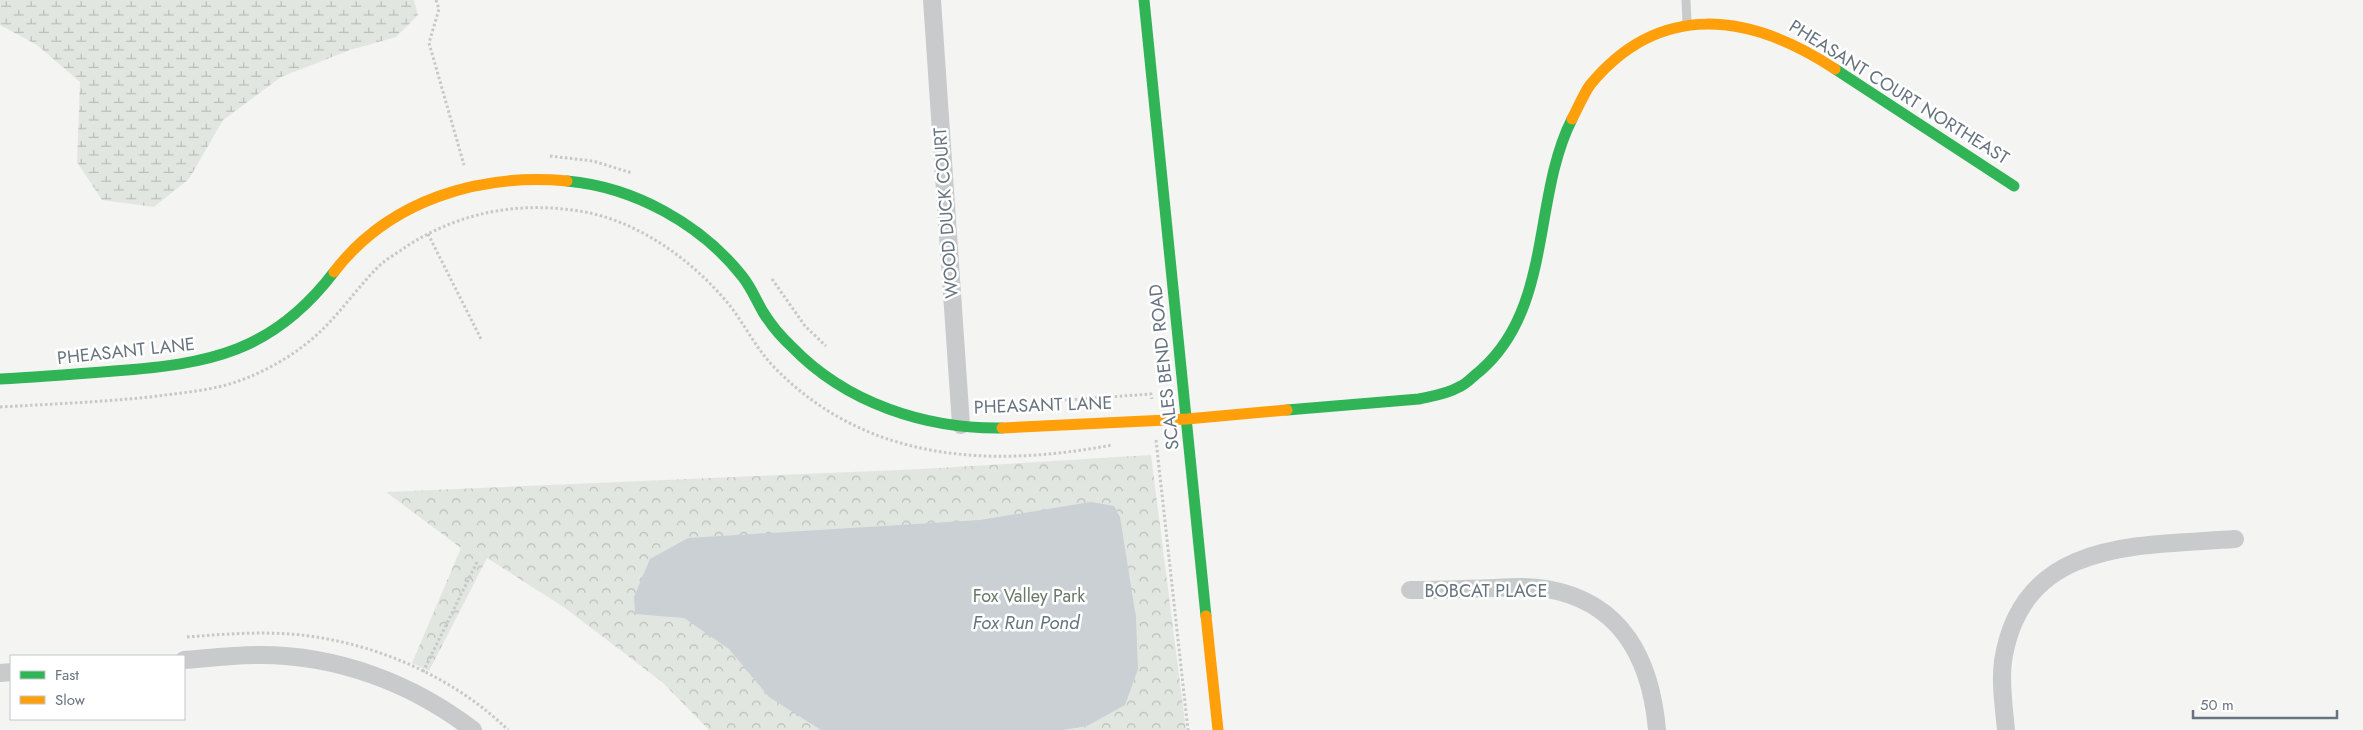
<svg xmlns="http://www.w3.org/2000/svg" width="2363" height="730" font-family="Jost,sans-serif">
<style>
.wetland{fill:url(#wetland-marsh)}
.park{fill:url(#park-crowns)}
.water{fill:#cad0d4}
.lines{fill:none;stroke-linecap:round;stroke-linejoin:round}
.path{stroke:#c7c8c8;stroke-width:3;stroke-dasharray:2.5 2.5;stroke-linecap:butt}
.lane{stroke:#c9cacb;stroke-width:9}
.street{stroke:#c9cacb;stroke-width:18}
.fast{stroke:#30b455;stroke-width:11}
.slow{stroke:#ff9f0a;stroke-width:11}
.labels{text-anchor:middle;stroke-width:5;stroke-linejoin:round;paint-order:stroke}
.street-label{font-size:18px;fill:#677480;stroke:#fff}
.park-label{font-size:18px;fill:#687865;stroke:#fff}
.water-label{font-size:19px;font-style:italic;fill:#63757d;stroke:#fff}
</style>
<defs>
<pattern id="wetland-marsh" width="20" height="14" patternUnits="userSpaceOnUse" patternTransform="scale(1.25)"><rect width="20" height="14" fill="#e2e6e1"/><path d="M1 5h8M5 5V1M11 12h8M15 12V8" fill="none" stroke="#bbbfbc"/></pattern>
<pattern id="park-crowns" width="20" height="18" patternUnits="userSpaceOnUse" patternTransform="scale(1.25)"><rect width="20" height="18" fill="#e2e6e1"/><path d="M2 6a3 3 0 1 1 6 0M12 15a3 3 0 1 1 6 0" fill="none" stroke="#bbbfbc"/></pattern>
</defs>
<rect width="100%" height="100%" fill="#f4f4f3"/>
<polygon class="wetland" points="0,0 414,0 418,15 396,37 350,50 281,77 223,120 189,179 154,207 102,200 77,162 80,82 37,45 0,25"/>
<polygon class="park" points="1151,455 1186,730 709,730 662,682 565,608 487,558 429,671 412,663 461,548 386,492 922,469"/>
<polygon class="water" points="1091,502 1114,506 1120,517 1136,618 1138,669 1125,705 1087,726 1063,730 821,730 769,697 729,649 684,618 635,614 634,597 650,559 688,538 980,520"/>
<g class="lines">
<g class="path">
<polyline points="436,0 439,9 429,43 464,165"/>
<polyline points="550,156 593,161 632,173"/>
<polyline points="428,234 482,341"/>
<polyline points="772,279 805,326 826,346"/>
<polyline points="995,405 1151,394 1152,399"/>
<path d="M0 407C53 404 105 402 158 396 187 392 217 390 244 379 273 368 302 350 324 328 343 309 359 286 378 267 386 259 396 254 404 248 457 213 516 201 579 211 638 220 694 261 731 307 746 327 757 350 775 368 867 462 990 468 1112 445"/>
<polyline points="1156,440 1188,730"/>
<path d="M187 637C225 634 263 631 301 635 375 643 454 677 508 730"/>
<polyline points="423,672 478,560"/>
</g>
<polyline class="lane" points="1686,0 1687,24"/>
<g class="street">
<polyline points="932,0 961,425"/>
<path d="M1410 590C1438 590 1466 589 1494 588 1512 587 1530 586 1547 589 1623 602 1651 661 1657 730"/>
<path d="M184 660C209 658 235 655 260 655 337 655 412 683 473 730"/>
<polyline points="0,673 11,672"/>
<path d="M2006 730C2004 708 2000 683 2003 661 2022 538 2139 546 2235 539"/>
</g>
<g class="fast">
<polyline points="1144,0 1206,616"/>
<polyline points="1835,69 2014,186"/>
<path d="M567 181C634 187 701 224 742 276 751 287 756 300 763 312 771 325 781 337 792 347 846 403 925 429 1002 428"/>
<path d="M0 379C38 377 76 374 114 371 210 364 273 352 334 272"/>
<path d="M1287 410 1419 399C1433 396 1447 394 1459 387 1467 384 1473 376 1480 371 1553 308 1532 198 1572 119"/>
</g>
<g class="slow">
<path d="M1572 119C1578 108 1583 95 1590 85 1660 0 1750 13 1835 69"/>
<path d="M334 272C389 200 479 173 567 181"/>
<polyline points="1002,428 1187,419 1287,410"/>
<polyline points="1206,616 1218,730"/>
</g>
</g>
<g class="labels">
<g class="street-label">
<text transform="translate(1899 92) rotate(32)" y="6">PHEASANT COURT NORTHEAST</text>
<text transform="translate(946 213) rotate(-94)" y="6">WOOD DUCK COURT</text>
<text transform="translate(126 351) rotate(-6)" y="6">PHEASANT LANE</text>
<text transform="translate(1164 367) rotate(-96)" y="6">SCALES BEND ROAD</text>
<text transform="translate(1043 405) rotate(-2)" y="6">PHEASANT LANE</text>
<text x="1486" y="597">BOBCAT PLACE</text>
</g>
<g class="park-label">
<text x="1029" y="602">Fox Valley Park</text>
</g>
<g class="water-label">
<text x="1026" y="629">Fox Run Pond</text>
</g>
</g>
<rect x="10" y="655" width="175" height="65" fill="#ffffff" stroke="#c2c7cc"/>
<rect x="20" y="671" width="25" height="8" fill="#30b455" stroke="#c2c7cc"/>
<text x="55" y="680" font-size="15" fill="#677480">Fast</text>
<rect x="20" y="696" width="25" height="8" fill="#ff9f0a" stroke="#c2c7cc"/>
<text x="55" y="705" font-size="15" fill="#677480">Slow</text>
<path d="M2193 710v8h144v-8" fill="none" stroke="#677480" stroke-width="2.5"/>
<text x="2200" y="710" font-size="15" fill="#677480" stroke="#ffffff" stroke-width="4" paint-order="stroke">50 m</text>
</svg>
